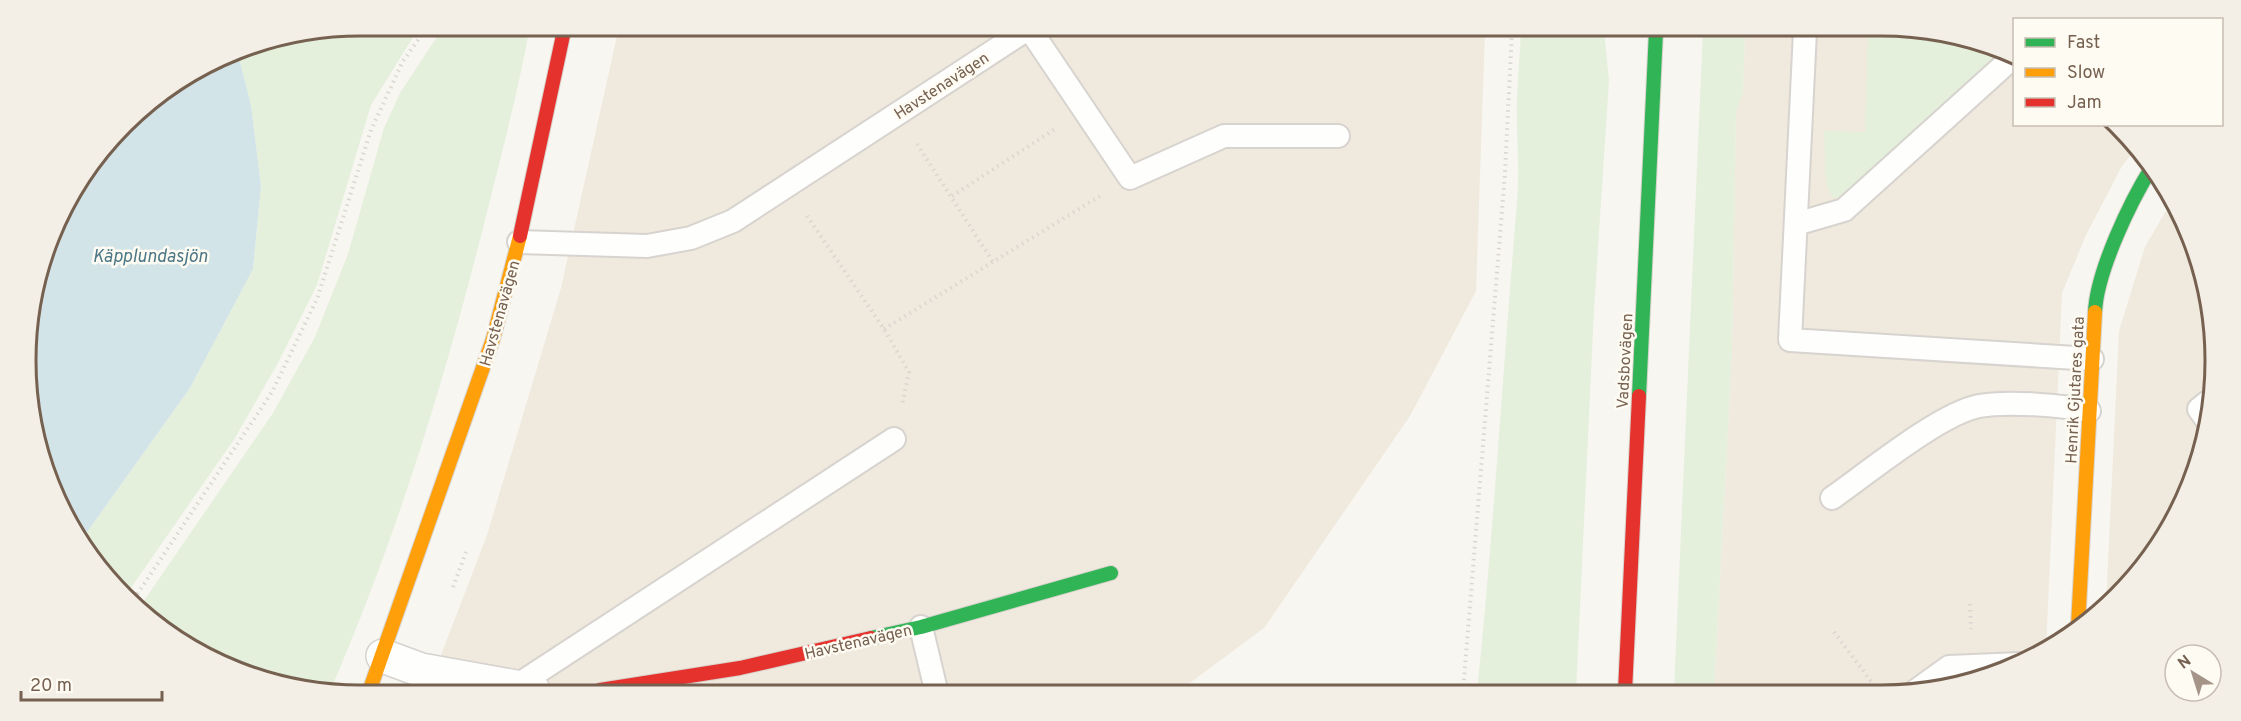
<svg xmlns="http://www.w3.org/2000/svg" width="2241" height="721" font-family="Overpass,sans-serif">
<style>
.residential{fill:#f0e9de}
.green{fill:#e4efdc}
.water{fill:#d2e4e8}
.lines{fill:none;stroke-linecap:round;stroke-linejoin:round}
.lane-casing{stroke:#d7d3ce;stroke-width:26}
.street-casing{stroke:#d7d3ce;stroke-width:36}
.fast-casing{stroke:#d8d3cd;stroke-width:16}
.slow-casing{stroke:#d8d3cd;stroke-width:16}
.jam-casing{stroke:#d8d3cd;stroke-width:16}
.path{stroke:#dad6d0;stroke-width:4;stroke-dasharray:1.5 4.5;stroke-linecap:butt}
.lane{stroke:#fefefd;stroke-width:22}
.street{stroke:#fefefd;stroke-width:33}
.fast{stroke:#30b455;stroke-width:14}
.slow{stroke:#ff9f0a;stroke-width:14}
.jam{stroke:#e5322d;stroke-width:14}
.labels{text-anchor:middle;stroke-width:5;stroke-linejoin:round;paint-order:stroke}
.street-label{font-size:16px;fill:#766150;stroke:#fefbf3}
.water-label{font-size:18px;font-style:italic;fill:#4b7787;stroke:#fefbf3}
.rim{fill:none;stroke:#766150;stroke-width:3}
</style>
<rect width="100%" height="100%" fill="#f8f6f0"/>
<g class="residential">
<polygon points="619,27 1485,30 1476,291 1410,416 1264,628 1179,691 428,689 487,535 561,288"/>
<polygon points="1745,31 1946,32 2014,60 2014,124 2109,125 2135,150 2122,166 2086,235 2062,293 2046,649 2029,661 1925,693 1714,692 1732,353 1736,110 1743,93"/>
<polygon points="2171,202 2209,295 2209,426 2171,528 2117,598 2106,605 2119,331 2145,247"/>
</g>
<g class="green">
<polygon points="361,26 420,26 371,105 317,285 279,361 235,438 128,592 80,542 190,388 253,269 261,186 251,105 237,50"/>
<path d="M444 26H530C518 92 501 156 485 220 445 380 396 538 331 689H295L174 639 141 605 273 413 315 337 348 254 384 128 400 93Z"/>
<path d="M1521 30 1604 31 1609 80 1594 309 1576 692H1477C1494 529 1503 366 1517 203 1520 168 1516 133 1517 98 1518 76 1520 53 1521 30Z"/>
<polygon points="1703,31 1745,31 1743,93 1736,111 1732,353 1714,692 1674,692"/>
<polygon points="1868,32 1946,32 2003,56 1843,198 1833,198 1826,184 1824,131 1865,132"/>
</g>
<polygon class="water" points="237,50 251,105 261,186 253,269 190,388 80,542 37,447 28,317 60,212 139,109"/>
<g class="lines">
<defs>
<g id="lane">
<polyline points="1805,31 1790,340 2092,359"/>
<polyline points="1796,224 1844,210 2011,59"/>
<polyline points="519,242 647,246 691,238 733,221 1029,28 1130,178 1224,136 1338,136"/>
<polyline points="2209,423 2199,409 2209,401"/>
<path d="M1832 498C1868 473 1939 414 1979 406 2006 401 2062 405 2089 411"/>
<polyline points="921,627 936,690"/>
<polyline points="513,688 894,439"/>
<polyline points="1913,693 1949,667 2020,664"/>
</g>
<polyline id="street" points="383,656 421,670 533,690"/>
<g id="fast">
<path d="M2095 312C2097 271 2130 202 2152 167"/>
<polyline points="1639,396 1656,31"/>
<polyline points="871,638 921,627 1111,573"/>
</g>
<g id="slow">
<polyline points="2078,626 2095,312"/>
<polyline points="370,689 493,339 520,236"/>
</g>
<g id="jam">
<polyline points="520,236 565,26"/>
<polyline points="600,690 740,668 871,638"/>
<polyline points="1625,692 1639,396"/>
</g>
</defs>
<use href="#lane" class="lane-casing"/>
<use href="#street" class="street-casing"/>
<use href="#fast" class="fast-casing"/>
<use href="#slow" class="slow-casing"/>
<use href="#jam" class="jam-casing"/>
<g class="path">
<polyline points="917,144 993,262"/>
<polyline points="952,196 1055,129"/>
<polyline points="807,216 884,329 909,372 902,405"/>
<polyline points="884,329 1100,196"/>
<polyline points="453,587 466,552"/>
<polyline points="134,599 272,392 317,299 371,130 403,61 428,26"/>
<polyline points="1970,604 1971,629"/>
<polyline points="1834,632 1877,689"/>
<polyline points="1463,692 1505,173 1512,30"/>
</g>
<use href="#lane" class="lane"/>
<use href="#street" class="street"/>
<use href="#fast" class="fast"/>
<use href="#slow" class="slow"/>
<use href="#jam" class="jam"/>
</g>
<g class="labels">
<g class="street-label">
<text transform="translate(941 85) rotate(-33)" y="6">Havstenavägen</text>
<text transform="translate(499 313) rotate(-74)" y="6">Havstenavägen</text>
<text transform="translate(1624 361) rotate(-87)" y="6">Vadsbovägen</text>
<text transform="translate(2074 390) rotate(-87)" y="6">Henrik Gjutares gata</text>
<text transform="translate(858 641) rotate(-13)" y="6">Havstenavägen</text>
</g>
<g class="water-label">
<text x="150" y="262">Käpplundasjön</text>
</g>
</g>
<path d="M0 0H2241V721H0ZM360 36H1881A324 324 0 0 1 2205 360V361A324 324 0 0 1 1881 685H360A324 324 0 0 1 36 361V360A324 324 0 0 1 360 36Z" fill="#f3efe6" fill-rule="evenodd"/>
<path class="rim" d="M360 36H1881A324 324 0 0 1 2205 360V361A324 324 0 0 1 1881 685H360A324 324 0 0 1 36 361V360A324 324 0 0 1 360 36Z"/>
<rect x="2013" y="18" width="210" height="108" fill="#fefbf3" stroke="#c8bdb2" stroke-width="1.5"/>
<rect x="2025" y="38" width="30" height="9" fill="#30b455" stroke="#c8bdb2" stroke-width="1.5"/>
<text x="2067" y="48" font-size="18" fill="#766150">Fast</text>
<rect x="2025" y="68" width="30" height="9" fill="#ff9f0a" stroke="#c8bdb2" stroke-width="1.5"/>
<text x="2067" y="78" font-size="18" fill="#766150">Slow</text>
<rect x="2025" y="98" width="30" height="9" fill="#e5322d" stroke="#c8bdb2" stroke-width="1.5"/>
<text x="2067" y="108" font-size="18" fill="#766150">Jam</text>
<g transform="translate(2193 673) rotate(322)"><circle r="28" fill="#fefbf3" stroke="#c8bdb2" stroke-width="1.5"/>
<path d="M0-4.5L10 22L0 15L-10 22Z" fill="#a49588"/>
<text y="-9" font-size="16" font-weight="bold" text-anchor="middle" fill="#766150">N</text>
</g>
<path d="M21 691v9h141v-9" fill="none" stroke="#766150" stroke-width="3"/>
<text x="30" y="691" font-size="18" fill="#766150" stroke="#fefbf3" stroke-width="4.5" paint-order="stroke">20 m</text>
</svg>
